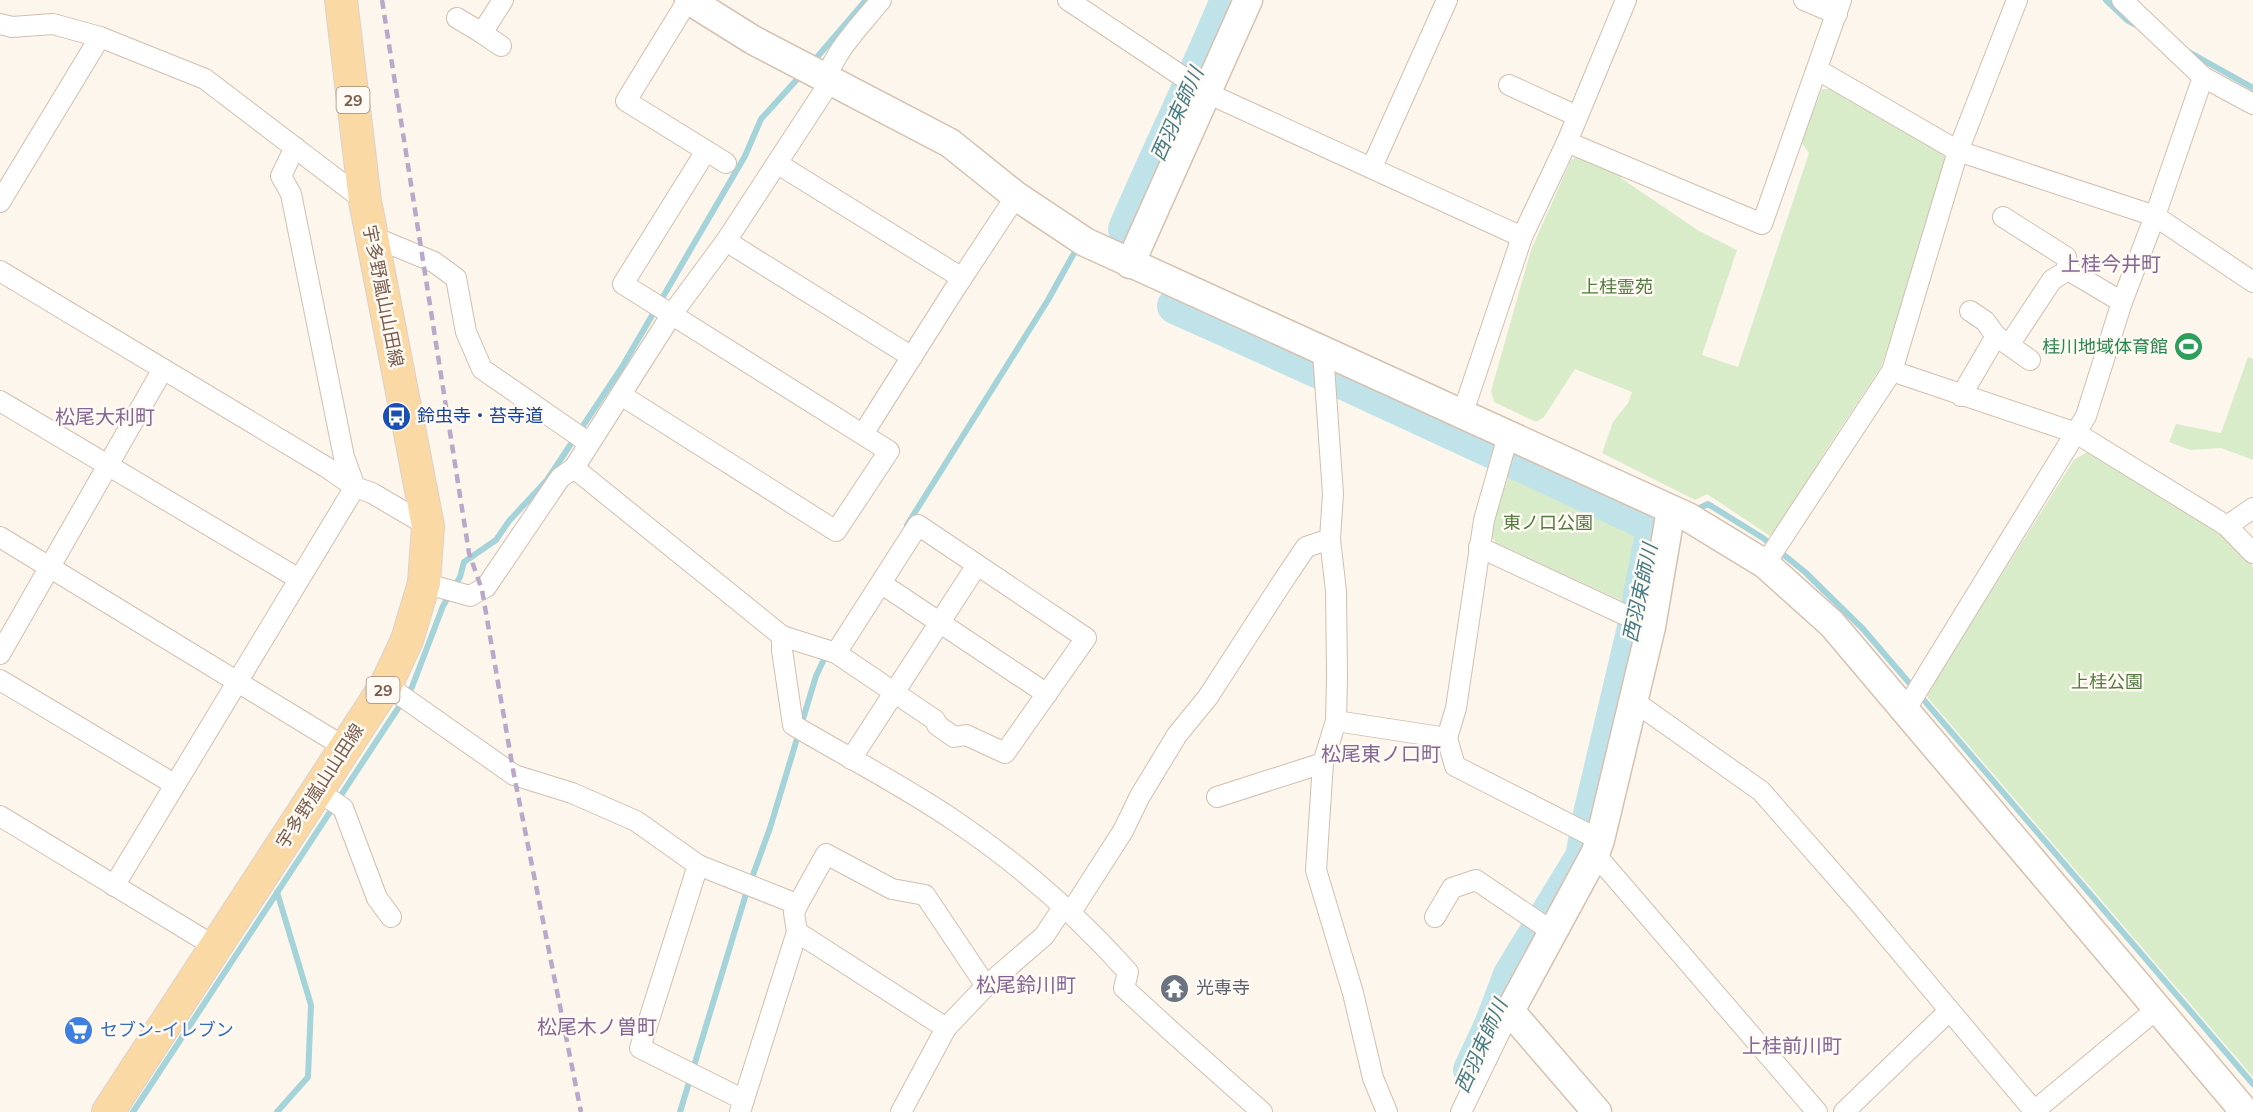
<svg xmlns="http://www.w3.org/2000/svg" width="2253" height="1112" font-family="Mulish,'Noto Sans JP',sans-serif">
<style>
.green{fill:#d8ecc9}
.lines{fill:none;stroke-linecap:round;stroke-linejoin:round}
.stream{stroke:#a5d3da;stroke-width:6}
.river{stroke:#bfe3e8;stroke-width:36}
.street-casing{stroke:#d1beb0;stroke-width:22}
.secondary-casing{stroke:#d6c0b0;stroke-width:31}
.primary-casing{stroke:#dad1cd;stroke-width:34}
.street{stroke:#fff;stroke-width:20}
.secondary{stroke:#fff;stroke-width:28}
.primary{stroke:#fbd9a5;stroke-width:32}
.rail{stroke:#b9a8c9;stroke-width:4.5;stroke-dasharray:9 6;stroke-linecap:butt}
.labels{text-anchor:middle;stroke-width:5;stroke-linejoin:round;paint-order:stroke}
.shield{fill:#fffaf3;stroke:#a28b7f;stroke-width:1.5}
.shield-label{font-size:16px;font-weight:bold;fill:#7a5c4d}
.park-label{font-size:18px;fill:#537a41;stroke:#fffaf3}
.street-label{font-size:18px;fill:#7a5c4d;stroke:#fffaf3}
.leisure-label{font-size:18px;fill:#27864d;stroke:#fffaf3;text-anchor:end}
.transit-label{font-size:18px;fill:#164399;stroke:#fffaf3;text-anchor:start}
.worship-label{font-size:18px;fill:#5b616d;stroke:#fffaf3;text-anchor:start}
.shop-label{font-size:18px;fill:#366cbe;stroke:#fffaf3;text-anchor:start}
.water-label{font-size:20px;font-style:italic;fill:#437c86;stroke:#fffaf3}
.neighbourhood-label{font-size:20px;fill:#846695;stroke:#fffaf3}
</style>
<rect width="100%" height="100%" fill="#fdf6ec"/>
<g class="green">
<polygon points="1822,89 1835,89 1941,151 1948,164 1881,367 1826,450 1792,508 1770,536 1707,494 1695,500 1602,453 1613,422 1628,403 1632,392 1575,369 1544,417 1536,422 1494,402 1491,391 1531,250 1571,160 1581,154 1622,174 1621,178 1699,231 1737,250 1702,355 1738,367 1809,153 1801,142"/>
<polygon points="2248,357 2253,359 2253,460 2221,448 2190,450 2169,442 2176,424 2221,433"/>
<polygon points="2087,452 2223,536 2253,566 2253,1077 1928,698 1927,693 2074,460"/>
<polygon points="1515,464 1646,525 1650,536 1635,604 1631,605 1496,543 1489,533 1512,466"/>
</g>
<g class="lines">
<g class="stream">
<polyline points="2106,0 2127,20 2138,26"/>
<polyline points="2187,51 2253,88"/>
<polyline points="812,63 866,0"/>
<polyline points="1693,511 1708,504 1763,538 1805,572 1863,629 2253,1084"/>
<polyline points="907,525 1048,300 1073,255"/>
<polyline points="277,892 311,1005 308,1077 277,1112"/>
<polyline points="133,1112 412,687 443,606 460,577 464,562 496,540 509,521 547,480 622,367 745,156 761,119 801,75"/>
<polyline points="680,1112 746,894 770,828 816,676 827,653"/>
</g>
<g class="river">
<path d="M1126 229C1159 152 1196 77 1228 0"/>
<polyline points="1175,306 1344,382 1642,520 1654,528 1634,632 1591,814 1583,857 1511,975 1492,1025 1471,1070"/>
</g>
<defs>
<g id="street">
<polyline points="688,0 626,101 726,163"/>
<polyline points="1068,0 1207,93 1522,237"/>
<polyline points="1804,0 1837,14"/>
<polyline points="2122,0 2203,77 2253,104"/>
<polyline points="457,18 482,33 503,0"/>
<polyline points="0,24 12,27 53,24 100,37 205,79 365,201"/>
<polyline points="482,33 501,46"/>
<polyline points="1818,70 1958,151 2155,216 2253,282"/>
<polyline points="1509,85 1577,116"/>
<polyline points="1567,142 1762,224 1841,0"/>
<polyline points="778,164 962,278"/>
<polyline points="1372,167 1447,0"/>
<polyline points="0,202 100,37"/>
<polyline points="2003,217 2066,257 2068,270 2122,302"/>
<polyline points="371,236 434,262 456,278 466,332 482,369 589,443"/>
<polyline points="726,241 912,357"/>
<polyline points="0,271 326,467 355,487 372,493 428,526"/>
<polyline points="1970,311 1985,321 1996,336 2030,360"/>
<polyline points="2009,345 2052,280 2068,270"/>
<polyline points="1323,352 1333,494 1330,539 1336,591 1337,676 1336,721 1323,763 1316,870 1353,993 1373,1078 1387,1112"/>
<polyline points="1892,371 2076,433 2227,526 2253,553"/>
<polyline points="621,395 836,531 889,451 623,284 706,151"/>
<polyline points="1961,396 1996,336"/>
<polyline points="0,401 299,579"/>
<polyline points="1462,415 1522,237 1567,142 1626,0"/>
<polyline points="863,434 954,290 1016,196"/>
<polyline points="1508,436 1484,520 1456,708 1447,738 1455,766 1600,840"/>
<path d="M574 468 782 636V650L793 725C847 757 904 786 955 821 1019 864 1077 915 1128 972L1124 988 1172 1032 1262 1112"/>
<polyline points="2227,526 2253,508"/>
<polyline points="0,537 346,748"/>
<polyline points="1479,547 1651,627"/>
<polyline points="1765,564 1892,371 1958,151 2017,0"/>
<path d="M424 583 470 596 486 587 560 478 574 468 672 314 726 241 824 91C828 56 860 27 881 0"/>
<polyline points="882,584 1047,694"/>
<polyline points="782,636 836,653 918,525 1086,638 1005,753 966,735 954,737 937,725 935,720 836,653"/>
<polyline points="0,654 163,369"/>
<polyline points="0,680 174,784"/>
<polyline points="386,685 514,775 572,793 636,821 698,865 789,901 797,906"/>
<polyline points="1635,702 1761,791 1861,905 2035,1112"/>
<polyline points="1906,709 2086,416 2122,302 2155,216 2203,77"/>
<polyline points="1336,721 1447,738"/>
<polyline points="851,759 977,565"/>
<polyline points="318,791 343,808 377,898 391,917"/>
<polyline points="1217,797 1323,763"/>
<polyline points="0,816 214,946"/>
<polyline points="1595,854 1817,1112"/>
<polyline points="698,865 640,1048 744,1100"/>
<polyline points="114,886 355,487 344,457 291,194 281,176 295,147"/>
<polyline points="1071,912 1123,831 1140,796 1177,735 1208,697 1283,581 1306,547 1330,539"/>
<polyline points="1435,917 1452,888 1476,880 1553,932"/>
<polyline points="797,932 946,1028"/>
<polyline points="740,1112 797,932 794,913 797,906 826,854 892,889 925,895 986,986"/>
<polyline points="901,1112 946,1028 986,986 1044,936 1064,906"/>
<polyline points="1461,1112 1510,1011"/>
<polyline points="1844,1112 1949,1011"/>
<polyline points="2033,1112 2158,1008"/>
</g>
<g id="secondary">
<polyline points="689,0 753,40 950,143 1016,196 1085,242 1688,517 1765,564 1832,624 2245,1112"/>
<polyline points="1130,264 1248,0"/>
<polyline points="1597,1112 1510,1011 1595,854 1600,840 1651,627 1671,510"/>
</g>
<polyline id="primary" points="108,1112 386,685 407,640 424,583 428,526 365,201 341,0"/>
</defs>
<use href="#street" class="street-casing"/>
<use href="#secondary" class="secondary-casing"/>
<use href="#primary" class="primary-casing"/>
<use href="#street" class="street"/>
<use href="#secondary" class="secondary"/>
<use href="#primary" class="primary"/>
<polyline class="rail" points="382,0 469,553 482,590 514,775 581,1112"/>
</g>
<defs>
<symbol id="stadium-disc" viewBox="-11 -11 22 22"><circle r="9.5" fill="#2e9e5b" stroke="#fffaf3"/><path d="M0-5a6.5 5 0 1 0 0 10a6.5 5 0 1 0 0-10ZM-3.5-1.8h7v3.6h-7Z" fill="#fff"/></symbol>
<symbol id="bus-disc" viewBox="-11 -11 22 22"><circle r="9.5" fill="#1a4fb4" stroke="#fffaf3"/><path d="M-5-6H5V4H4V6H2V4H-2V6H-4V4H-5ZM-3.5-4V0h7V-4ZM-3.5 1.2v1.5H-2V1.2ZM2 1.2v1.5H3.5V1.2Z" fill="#fff"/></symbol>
<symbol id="temple-disc" viewBox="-11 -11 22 22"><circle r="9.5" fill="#6b7280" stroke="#fffaf3"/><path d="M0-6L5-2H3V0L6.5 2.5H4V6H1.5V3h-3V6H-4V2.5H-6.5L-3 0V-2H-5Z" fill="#fff"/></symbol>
<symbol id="supermarket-disc" viewBox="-11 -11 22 22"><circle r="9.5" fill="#3f7fe0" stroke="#fffaf3"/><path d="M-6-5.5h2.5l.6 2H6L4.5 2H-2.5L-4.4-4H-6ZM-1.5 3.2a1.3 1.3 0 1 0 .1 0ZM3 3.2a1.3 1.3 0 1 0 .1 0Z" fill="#fff"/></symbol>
</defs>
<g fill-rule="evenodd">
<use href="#stadium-disc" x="2172" y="330" width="33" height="33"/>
<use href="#bus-disc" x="380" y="400" width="33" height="33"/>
<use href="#temple-disc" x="1158" y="972" width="33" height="33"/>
<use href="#supermarket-disc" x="62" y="1014" width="33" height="33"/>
</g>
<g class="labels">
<g class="shield">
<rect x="336.5" y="87" width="33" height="26" rx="4.5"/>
<rect x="366.5" y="677" width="33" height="26" rx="4.5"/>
</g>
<g class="shield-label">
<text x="353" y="106">29</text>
<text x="383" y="696">29</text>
</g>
<g class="park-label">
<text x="1617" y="293">上桂霊苑</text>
<text x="1548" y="529">東ノ口公園</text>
<text x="2107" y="688">上桂公園</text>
</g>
<g class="street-label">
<text transform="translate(383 296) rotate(79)" y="6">宇多野嵐山山田線</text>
<text transform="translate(320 786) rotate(-57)" y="6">宇多野嵐山山田線</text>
</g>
<g class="leisure-label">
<text x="2168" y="353">桂川地域体育館</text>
</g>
<g class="transit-label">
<text x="417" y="422">鈴虫寺・苔寺道</text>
</g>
<g class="worship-label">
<text x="1196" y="994">光専寺</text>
</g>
<g class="shop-label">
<text x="100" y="1036">セブン-イレブン</text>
</g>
<g class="water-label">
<text transform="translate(1177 114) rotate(-66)" y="7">西羽束師川</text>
<text transform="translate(1640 593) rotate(-78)" y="7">西羽束師川</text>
<text transform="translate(1481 1046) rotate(-66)" y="7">西羽束師川</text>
</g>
<g class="neighbourhood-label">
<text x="2111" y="271">上桂今井町</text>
<text x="105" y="424">松尾大利町</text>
<text x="1381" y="761">松尾東ノ口町</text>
<text x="1026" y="992">松尾鈴川町</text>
<text x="597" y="1034">松尾木ノ曽町</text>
<text x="1792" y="1053">上桂前川町</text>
</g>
</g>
</svg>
